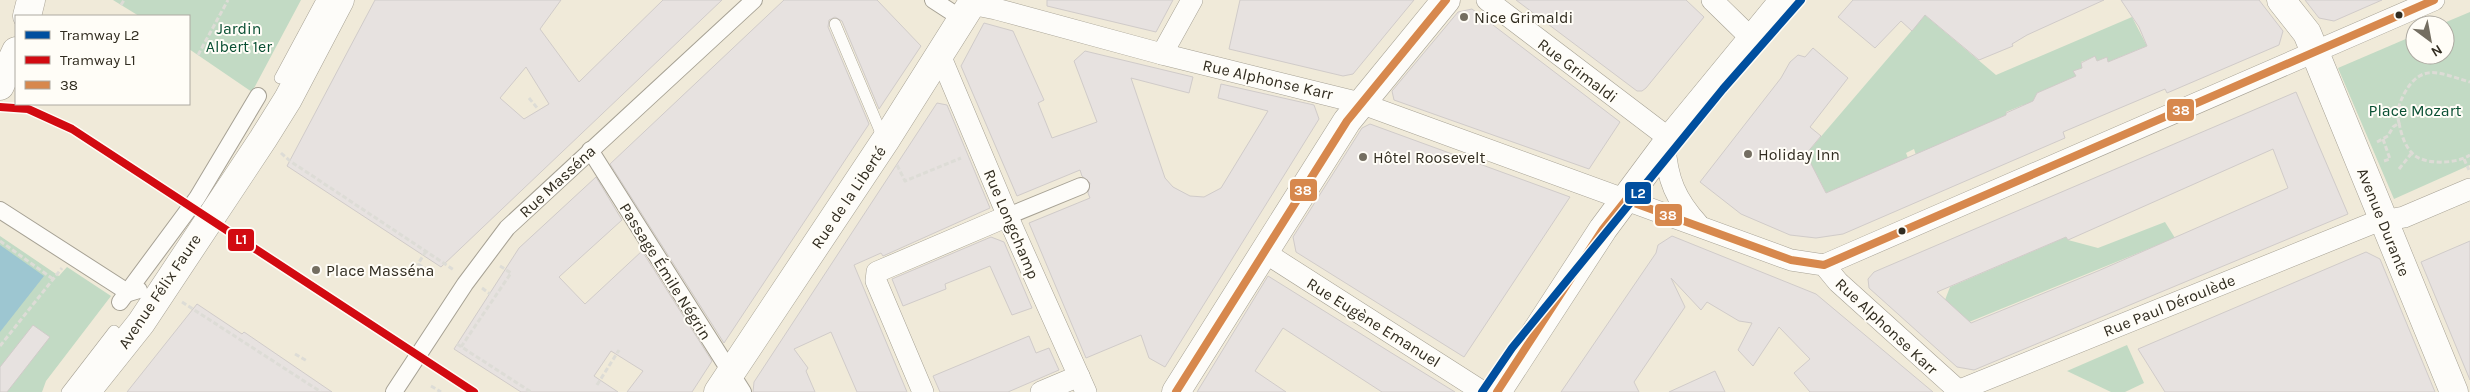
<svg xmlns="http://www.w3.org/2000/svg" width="2470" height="392" font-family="Karla,sans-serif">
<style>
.green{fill:#c2dac4}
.water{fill:#9dc6d1}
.building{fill:#e7e2e0;stroke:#d0cbc9;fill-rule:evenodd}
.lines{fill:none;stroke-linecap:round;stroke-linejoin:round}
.service-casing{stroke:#a6a194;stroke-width:12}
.pedestrian-casing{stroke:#a6a194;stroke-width:18}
.minor-casing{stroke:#a6a194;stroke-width:22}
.tertiary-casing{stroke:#a6a194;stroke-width:29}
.secondary-casing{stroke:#a6a194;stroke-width:29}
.primary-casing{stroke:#a6a194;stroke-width:29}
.path{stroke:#dddcd6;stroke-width:3;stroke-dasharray:5 2.5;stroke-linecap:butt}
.service{stroke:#fdfcf9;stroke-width:11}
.pedestrian{stroke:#fdfcf9;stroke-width:16}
.minor{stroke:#fdfcf9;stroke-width:21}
.tertiary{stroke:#fdfcf9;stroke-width:28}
.secondary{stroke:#fdfcf9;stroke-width:28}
.primary{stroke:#fdfcf9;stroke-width:28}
.bus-1-casing{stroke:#fffdf7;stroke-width:11}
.bus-1{stroke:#d7884d;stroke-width:8}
.tram-1-casing{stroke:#fffdf7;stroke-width:11}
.tram-2-casing{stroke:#fffdf7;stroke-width:11}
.tram-1{stroke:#004f9f;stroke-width:8}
.tram-2{stroke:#d20a11;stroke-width:8}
.bus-dot{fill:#312c20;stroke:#fffdf7;stroke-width:2}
.poi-dot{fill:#746e61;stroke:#fffdf7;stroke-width:2}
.labels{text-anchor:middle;stroke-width:4;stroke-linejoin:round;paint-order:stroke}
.poi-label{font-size:16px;fill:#312c20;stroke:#fffdf7;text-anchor:start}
.park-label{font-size:16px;fill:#094f33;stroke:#fffdf7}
.street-label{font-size:16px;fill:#312c20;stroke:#fffdf7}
.line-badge{stroke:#fffdf7;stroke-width:2}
.badge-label{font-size:14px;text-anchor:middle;font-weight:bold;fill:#fff}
</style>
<rect width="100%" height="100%" fill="#f0ead9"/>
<g class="green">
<polygon points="113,0 301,0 252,92 189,49 189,16 139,16"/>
<polygon points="2470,12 2470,165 2394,199 2338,68 2415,35 2415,55 2445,55 2445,25 2439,25"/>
<polygon points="1925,15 1996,75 2132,17 2147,46 2108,62 2107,57 2097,61 2095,57 2081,62 2082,68 2074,71 2076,76 2038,93 2031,105 2025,107 2023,105 2006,112 2006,115 1916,155 1914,149 1906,153 1908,158 1826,193 1806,154"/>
<polygon points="2165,222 2175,238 1969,322 1945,300 1950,287 2066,237 2068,240 2098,248"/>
<polygon points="0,236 59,276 67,267 111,296 46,381 42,392 0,392"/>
<polygon points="2127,345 2144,383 2125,392 2111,392 2067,371"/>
</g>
<polygon class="water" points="0,245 44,276 0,332"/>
<g class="building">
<path d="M375 0H561L540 29 579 82 663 0H722L441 267 287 166ZM526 67 549 104 524 119 500 98Z"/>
<polygon points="784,0 877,0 921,46 879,109 842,21 835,17 829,20 828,27 869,124 724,343 610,164"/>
<polygon points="1047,0 1173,0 1156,32 1047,6"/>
<polygon points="1240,0 1414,0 1353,74 1343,76 1229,49"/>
<polygon points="1516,0 1686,0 1704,17 1646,88 1642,91 1637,91"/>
<polygon points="1853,0 2104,0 2027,35 2012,44 2013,46 1979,60 1925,15 1912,31 1901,21 1875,48 1838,17"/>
<polygon points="2121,0 2259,0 2283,31 2279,45 2167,93 2165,89 2063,132 2065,138 1843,234 1816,238 1790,235 1741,214 1700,182 1781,78 1790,62 1798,55 1805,57 1813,48 1848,78 1810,127 1821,136 1806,154 1826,193 2006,115 2006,113 2033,101 2037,93 2076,76 2073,71 2082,68 2081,63 2095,56 2097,61 2107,57 2108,62 2147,46 2139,27"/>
<polygon points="2305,0 2382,0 2334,21 2319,18"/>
<polygon points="1472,9 1620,122 1589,169 1394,100 1392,91 1458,12"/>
<polygon points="984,23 1013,31 1044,100 1038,103 1052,138 1097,122 1074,61 1085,51 1193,77 1189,93 1131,78 1165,178 1173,187 1190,196 1204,197 1221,188 1268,111 1218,98 1221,84 1314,105 1319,119 1165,367 1149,358 1141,335 1086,358 1029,223 1090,198 1088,193 1090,183 1082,176 1080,170 1017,196 961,66"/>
<path d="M2296 92 2348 214 1974 370 1957 367 1869 288 1868 279 1874 272ZM2273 149 2288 188 2098 271 1971 323 1937 292 2066 237 2068 240Z"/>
<polygon points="937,103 947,105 990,208 883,256 881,253 854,265 907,392 857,392 831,332 794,349 808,368 806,371 815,392 753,392 754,382"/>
<polygon points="1370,124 1570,197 1464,357 1296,252 1293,237 1362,128"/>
<polygon points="596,177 622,220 559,277 585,304 642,251 712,361 692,392 627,392 643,371 611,351 594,376 618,392 521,392 454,349 519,248"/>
<polygon points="1672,236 1816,294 1933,392 1810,392 1794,373 1810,359 1779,327 1753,366 1738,350 1752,323 1739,321 1707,302 1701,310 1671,278 1685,307 1634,382 1639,392 1561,392 1656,253 1658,245"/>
<polygon points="991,237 1004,242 1032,308 1012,315 990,266 945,284 946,289 903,306 892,279"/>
<polygon points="2470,241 2470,380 2421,262"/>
<polygon points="2366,252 2380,259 2435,392 2165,392 2138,349"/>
<polygon points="1268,276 1390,352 1455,392 1382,392 1283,328 1255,371 1286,392 1197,392"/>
<polygon points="197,304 242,334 244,332 332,392 127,392"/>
<polygon points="33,325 50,337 7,392 0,392 0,367"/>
<polygon points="1029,336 1036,353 1049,348 1059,370 1008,392 940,392 933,376"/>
<polygon points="1715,371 1725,392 1669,392"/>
</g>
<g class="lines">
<defs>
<g id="service">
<polyline points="835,24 884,140"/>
<polyline points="280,78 322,0"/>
<polyline points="67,392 114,331"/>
</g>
<g id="pedestrian">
<polyline points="933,0 953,13"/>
<polyline points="590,150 743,392"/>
<polyline points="0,210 129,293 139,290"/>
<polyline points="1008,216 1081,186"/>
<polyline points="120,302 197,198 258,96"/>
<polyline points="394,392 465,284 507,228 754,0"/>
</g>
<g id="minor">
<polyline points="1487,0 1670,139"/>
<polyline points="1712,0 1752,39"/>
<polyline points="971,4 996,9 1162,54 1360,103 1791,260 1824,265 1838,282 1960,392"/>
<polyline points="1162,54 1192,0"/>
<polyline points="940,55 1014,231 1086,392"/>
<path d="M1665 146C1667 179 1676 200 1698 224"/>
<polyline points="1264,252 1483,392"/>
<polyline points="1824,265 2434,0"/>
<polyline points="923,392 876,281 877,272 1008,216"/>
<polyline points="1041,392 1079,376"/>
<polyline points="1955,392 2373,223 2404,217 2470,189"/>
</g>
<g id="tertiary">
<polyline points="2281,0 2307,33 2454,392"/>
<polyline points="718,392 885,141 974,0"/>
</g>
<g id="secondary">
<polyline points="1176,392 1347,121 1446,0"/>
<polyline points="1497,392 1603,229 1670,139 1784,0"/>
</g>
<g id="primary">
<polyline points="27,16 31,0"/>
<polyline points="0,86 16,51"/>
<polyline points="86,392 141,323 263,139 288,99 340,0"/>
</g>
</defs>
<use href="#service" class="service-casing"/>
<use href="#pedestrian" class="pedestrian-casing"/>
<use href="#minor" class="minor-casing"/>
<use href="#tertiary" class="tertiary-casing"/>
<use href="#secondary" class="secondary-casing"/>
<use href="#primary" class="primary-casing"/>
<g class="path">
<polyline points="121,5 124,0"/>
<polyline points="198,55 228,0"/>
<polyline points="529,98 538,109"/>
<path d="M2399 123C2401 133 2404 144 2411 152 2422 166 2457 164 2470 155"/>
<polyline points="2383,139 2390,159 2384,161"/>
<path d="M2377 142 2388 136 2393 127 2399 123C2396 112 2399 104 2404 94 2422 61 2441 74 2470 82"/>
<polyline points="281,153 290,161 454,270"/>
<polyline points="2464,159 2469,170"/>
<polyline points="897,165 905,181 961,158"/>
<polyline points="2399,169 2411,154"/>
<polyline points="0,241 53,279"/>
<polyline points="426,251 418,264 428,270"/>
<polyline points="482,288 490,294"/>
<polyline points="182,302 321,392"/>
<polyline points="457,344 531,392"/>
<polyline points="0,346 62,268"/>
<polyline points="461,347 511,273 500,266"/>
<polyline points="295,354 307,361"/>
<polyline points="597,385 619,350"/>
<polyline points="431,386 441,392"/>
</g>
<use href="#service" class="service"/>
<use href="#pedestrian" class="pedestrian"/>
<use href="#minor" class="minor"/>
<use href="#tertiary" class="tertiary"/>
<use href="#secondary" class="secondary"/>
<use href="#primary" class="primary"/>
<defs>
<g id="bus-1">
<polyline points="1176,392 1347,121 1446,0"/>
<polyline points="1497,392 1603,229 1626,200 1791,260 1824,265 2434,0"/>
</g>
</defs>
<use href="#bus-1" class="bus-1-casing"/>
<use href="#bus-1" class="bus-1"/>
<defs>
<polyline id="tram-1" points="1482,392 1512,348 1723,89 1801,0"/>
<polyline id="tram-2" points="0,107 28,109 72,129 474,392"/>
</defs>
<use href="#tram-1" class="tram-1-casing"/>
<use href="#tram-2" class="tram-2-casing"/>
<use href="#tram-1" class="tram-1"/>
<use href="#tram-2" class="tram-2"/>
</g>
<g class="bus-dot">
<circle cx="2399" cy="15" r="4.5"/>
<circle cx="1902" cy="231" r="4.5"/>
</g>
<g class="poi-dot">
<circle cx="1464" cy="17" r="5"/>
<circle cx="1748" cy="154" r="5"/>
<circle cx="1363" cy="157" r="5"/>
<circle cx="316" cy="270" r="5"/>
</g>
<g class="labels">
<g class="poi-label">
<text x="1474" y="23">Nice Grimaldi</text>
<text x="1758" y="160">Holiday Inn</text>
<text x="1373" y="163">Hôtel Roosevelt</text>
<text x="326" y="276">Place Masséna</text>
</g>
<g class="park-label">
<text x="239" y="34">Jardin<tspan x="239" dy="18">Albert 1er</tspan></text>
<text x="2415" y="116">Place Mozart</text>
</g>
<g class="street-label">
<text transform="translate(1578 70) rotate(37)" y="6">Rue Grimaldi</text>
<text transform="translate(1268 79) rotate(13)" y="6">Rue Alphonse Karr</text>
<text transform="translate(557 181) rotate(-43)" y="6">Rue Masséna</text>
<text transform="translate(848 197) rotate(-56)" y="6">Rue de la Liberté</text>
<text transform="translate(2384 222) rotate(68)" y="6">Avenue Durante</text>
<text transform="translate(1012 224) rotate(67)" y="6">Rue Longchamp</text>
<text transform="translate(666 271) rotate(58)" y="6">Passage Émile Négrin</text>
<text transform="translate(159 291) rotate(-56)" y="6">Avenue Félix Faure</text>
<text transform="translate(2169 305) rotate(-22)" y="6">Rue Paul Déroulède</text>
<text transform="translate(1374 322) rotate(32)" y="6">Rue Eugène Emanuel</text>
<text transform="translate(1887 326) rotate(43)" y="6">Rue Alphonse Karr</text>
</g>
</g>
<g class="line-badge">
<rect x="2166" y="98" width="29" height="24" rx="5" fill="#d7884d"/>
<rect x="1289" y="178" width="29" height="24" rx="5" fill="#d7884d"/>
<rect x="1624" y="181" width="28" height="24" rx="5" fill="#004f9f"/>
<rect x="1654" y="203" width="29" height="24" rx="5" fill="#d7884d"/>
<rect x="227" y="228" width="28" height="24" rx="5" fill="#d20a11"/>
</g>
<g class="badge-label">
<text x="2181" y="115">38</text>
<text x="1303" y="195">38</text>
<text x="1638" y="198">L2</text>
<text x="1668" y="220">38</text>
<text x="241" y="244">L1</text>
</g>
<rect x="15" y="15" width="175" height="90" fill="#fffdf7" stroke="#ada9a1"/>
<rect x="25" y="31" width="25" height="8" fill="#004f9f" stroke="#ada9a1"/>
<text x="60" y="40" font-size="15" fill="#312c20">Tramway L2</text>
<rect x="25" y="56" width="25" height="8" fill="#d20a11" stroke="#ada9a1"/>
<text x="60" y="65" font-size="15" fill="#312c20">Tramway L1</text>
<rect x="25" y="81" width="25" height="8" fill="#d7884d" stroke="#ada9a1"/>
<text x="60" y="90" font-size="15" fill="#312c20">38</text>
<g transform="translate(2430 40) rotate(148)"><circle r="24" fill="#fffdf7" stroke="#ada9a1"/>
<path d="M0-4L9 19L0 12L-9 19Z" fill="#746e61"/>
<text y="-8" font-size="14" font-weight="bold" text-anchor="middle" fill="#312c20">N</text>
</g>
</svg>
